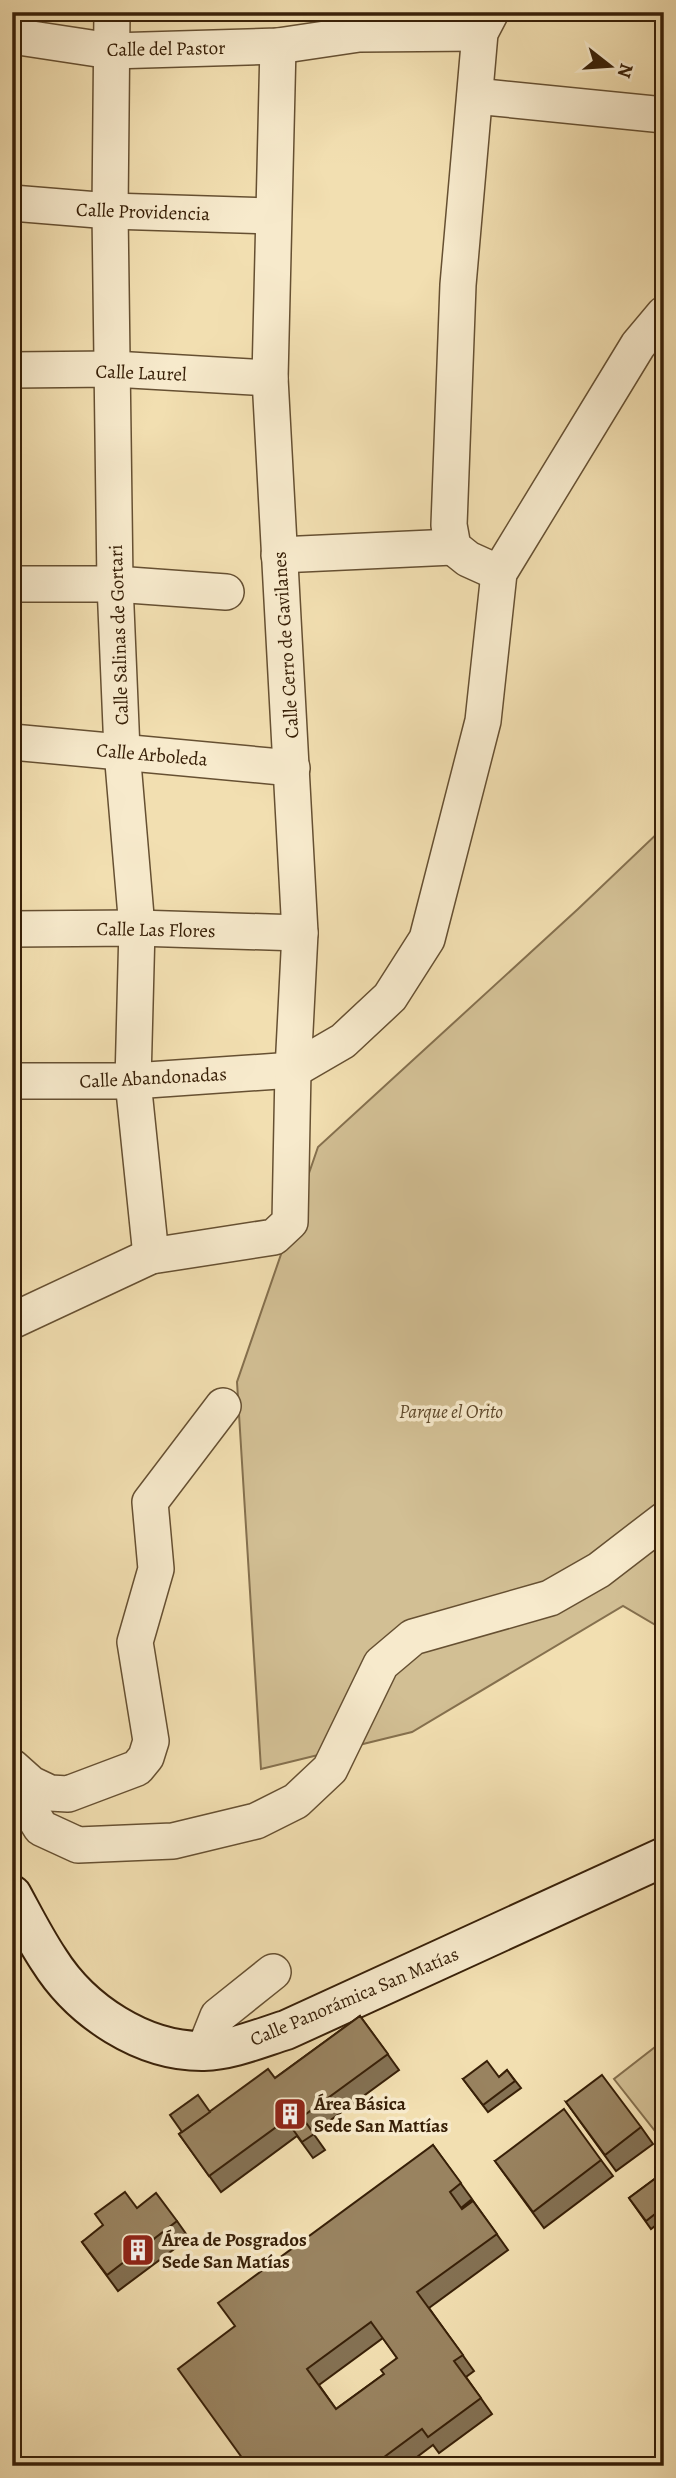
<svg xmlns="http://www.w3.org/2000/svg" width="676" height="2478" font-family="Alegreya,serif">
<style>
.green{fill:#d2bf94;stroke:#85704e;stroke-width:2}
.lines{fill:none;stroke-linecap:round;stroke-linejoin:round}
.street-casing{stroke:#665032;stroke-width:38}
.secondary-casing{stroke:#382008;stroke-width:42}
.street{stroke:#f7eacc;stroke-width:35}
.secondary{stroke:#f7eacc;stroke-width:38}
.wall{fill:#847153;stroke:#382008;stroke-width:2;fill-rule:evenodd}
.building{fill:#998360;stroke:#382008;stroke-width:2;fill-rule:evenodd}
.labels{text-anchor:middle;stroke-width:7;stroke-linejoin:round;paint-order:stroke}
.street-label{font-size:19px;fill:#382008;stroke:#f7eacc}
.park-label{font-size:19px;font-style:italic;fill:#5e482b;stroke:#f7eacc}
.poi-label{font-size:19px;font-weight:bold;fill:#382008;stroke:#f7eacc;text-anchor:start}
</style>
<rect width="100%" height="100%" fill="#f2dfb1"/>
<filter id="stains"><feTurbulence type="fractalNoise" baseFrequency=".00286" numOctaves="4"/><feColorMatrix values="0 0 0 0 .2 0 0 0 0 .09 0 0 0 0 .02 0 0 0 .5 -.17"/></filter>
<radialGradient id="worn" r=".72"><stop offset=".6" stop-color="#630" stop-opacity="0"/><stop offset="1" stop-color="#630" stop-opacity=".3"/></radialGradient>
<g class="green">
<polygon points="664,827 664,1630 623,1606 412,1732 261,1769 237,1382 318,1147 578,909"/>
<polygon points="664,2040 664,2132 659,2136 614,2079"/>
</g>
<g class="lines">
<defs>
<g id="street">
<polyline points="112,12 110,211 115,584 122,751 137,928 133,1081 151,1256"/>
<polyline points="491,12 480,33 458,285 449,525 453,547 468,559 499,573"/>
<polyline points="12,36 111,51 278,46 359,34 480,33"/>
<polyline points="475,96 664,115"/>
<polyline points="12,203 110,211 273,216"/>
<polyline points="12,370 113,369 270,378"/>
<polyline points="279,555 453,547"/>
<polyline points="12,584 115,584 226,592"/>
<polyline points="12,742 292,768"/>
<polyline points="12,929 137,928 300,933"/>
<polyline points="12,1081 133,1081 293,1070 343,1041 390,997 427,939 483,721 499,573 638,345 664,314"/>
<polyline points="12,1321 151,1256 274,1237 290,1222 293,1070 300,933 270,378 278,46"/>
<polyline points="12,1767 31,1784 50,1793 68,1794 137,1768 146,1757 151,1741 135,1642 156,1569 150,1502 223,1406"/>
<polyline points="12,1781 41,1828 78,1845 173,1841 256,1821 296,1801 330,1769 381,1664 413,1637 550,1598 599,1570 664,1520"/>
<polyline points="204,2051 218,2016 273,1972"/>
</g>
<path id="secondary" d="M12 1895C24 1917 35 1939 49 1960 81 2011 143 2052 204 2051 232 2050 260 2038 286 2030L664 1857"/>
</defs>
<use href="#street" class="street-casing"/>
<use href="#secondary" class="secondary-casing"/>
<use href="#street" class="street"/>
<use href="#secondary" class="secondary"/>
</g>
<g class="wall">
<polygon points="360,2016 399,2070 313,2133 325,2150 313,2158 297,2136 221,2192 179,2134 210,2112 275,2078"/>
<polygon points="507,2070 521,2088 488,2112 463,2079 499,2077"/>
<polygon points="566,2102 641,2127 653,2144 616,2171"/>
<path d="M433 2145 472 2199 461 2208 462 2209 473 2201 508 2250 429 2308 474 2371 466 2377 492 2414 439 2453 433 2445 405 2466H248L235 2327ZM383 2338 397 2358 384 2374 336 2409 319 2385Z"/>
<polygon points="601,2160 613,2176 544,2228 495,2161"/>
<polygon points="664,2172 664,2219 651,2229 629,2198"/>
<polygon points="137,2208 177,2221 189,2238 118,2291 82,2242"/>
</g>
<g class="building">
<polygon points="360,2016 388,2054 302,2117 314,2134 302,2142 286,2120 209,2176 179,2134 268,2069 275,2078"/>
<polygon points="487,2061 499,2077 507,2070 515,2081 483,2105 463,2079"/>
<polygon points="602,2075 641,2127 605,2155 566,2102"/>
<polygon points="198,2095 210,2112 182,2132 170,2115"/>
<polygon points="564,2109 601,2160 533,2212 495,2161"/>
<path d="M433 2145 461 2183 450 2192 462 2209 473 2201 497 2234 417 2292 463 2355 454 2361 481 2398 428 2437 422 2429 372 2466H248L178 2369 235 2326 218 2303ZM371 2322 397 2358 381 2370 384 2374 336 2409 307 2369Z"/>
<polygon points="664,2172 664,2207 646,2221 629,2198"/>
<polygon points="125,2192 137,2208 156,2193 177,2221 107,2275 82,2242 103,2225 95,2214"/>
</g>
<defs>
<symbol id="building-square" viewBox="-11 -11 22 22"><rect x="-9" y="-9" width="18" height="18" rx="4" fill="#8f2418" stroke="#f7eacc"/><path d="M-4-6H4V6H1V3H-1V6H-4ZM-2.5-4.3h1.7v1.8h-1.7ZM.8-4.3h1.7v1.8H.8ZM-2.5-1h1.7V.8h-1.7ZM.8-1h1.7V.8H.8Z" fill="#fff"/></symbol>
</defs>
<g fill-rule="evenodd">
<use href="#building-square" x="271" y="2095" width="38" height="38"/>
<use href="#building-square" x="119" y="2231" width="38" height="38"/>
</g>
<g class="labels">
<g class="street-label">
<text transform="translate(166 48) rotate(-1)" y="7">Calle del Pastor</text>
<text transform="translate(143 211) rotate(2)" y="7">Calle Providencia</text>
<text transform="translate(141 372) rotate(2)" y="7">Calle Laurel</text>
<text transform="translate(118 635) rotate(-92)" y="7">Calle Salinas de Gortari</text>
<text transform="translate(285 645) rotate(-94)" y="7">Calle Cerro de Gavilanes</text>
<text transform="translate(152 754) rotate(5)" y="7">Calle Arboleda</text>
<text transform="translate(156 929) rotate(1)" y="7">Calle Las Flores</text>
<text transform="translate(153 1077) rotate(-3)" y="7">Calle Abandonadas</text>
<text transform="translate(354 1996) rotate(-23)" y="7">Calle Panorámica San Matías</text>
</g>
<g class="park-label">
<text x="451" y="1418">Parque el Orito</text>
</g>
<g class="poi-label">
<text x="314" y="2110">Área Básica<tspan x="314" dy="22">Sede San Mattías</tspan></text>
<text x="162" y="2246">Área de Posgrados<tspan x="162" dy="22">Sede San Matías</tspan></text>
</g>
</g>
<rect width="676" height="2478" fill="none" stroke="#f2dfb1" stroke-width="42"/>
<rect x="14" y="14" width="648" height="2450" fill="none" stroke="#382008" stroke-width="3.5"/>
<rect x="21" y="21" width="634" height="2436" fill="none" stroke="#382008" stroke-width="2"/>
<g transform="translate(610 66) rotate(107)" stroke="#f7eacc" stroke-width="5" paint-order="stroke">
<path d="M0-5L12 26L0 18L-12 26Z" fill="#382008"/>
<text y="-10" font-size="19" font-weight="bold" text-anchor="middle" fill="#382008">N</text>
</g>
<rect width="100%" height="100%" filter="url(#stains)"/>
<rect width="100%" height="100%" fill="url(#worn)"/>
</svg>
